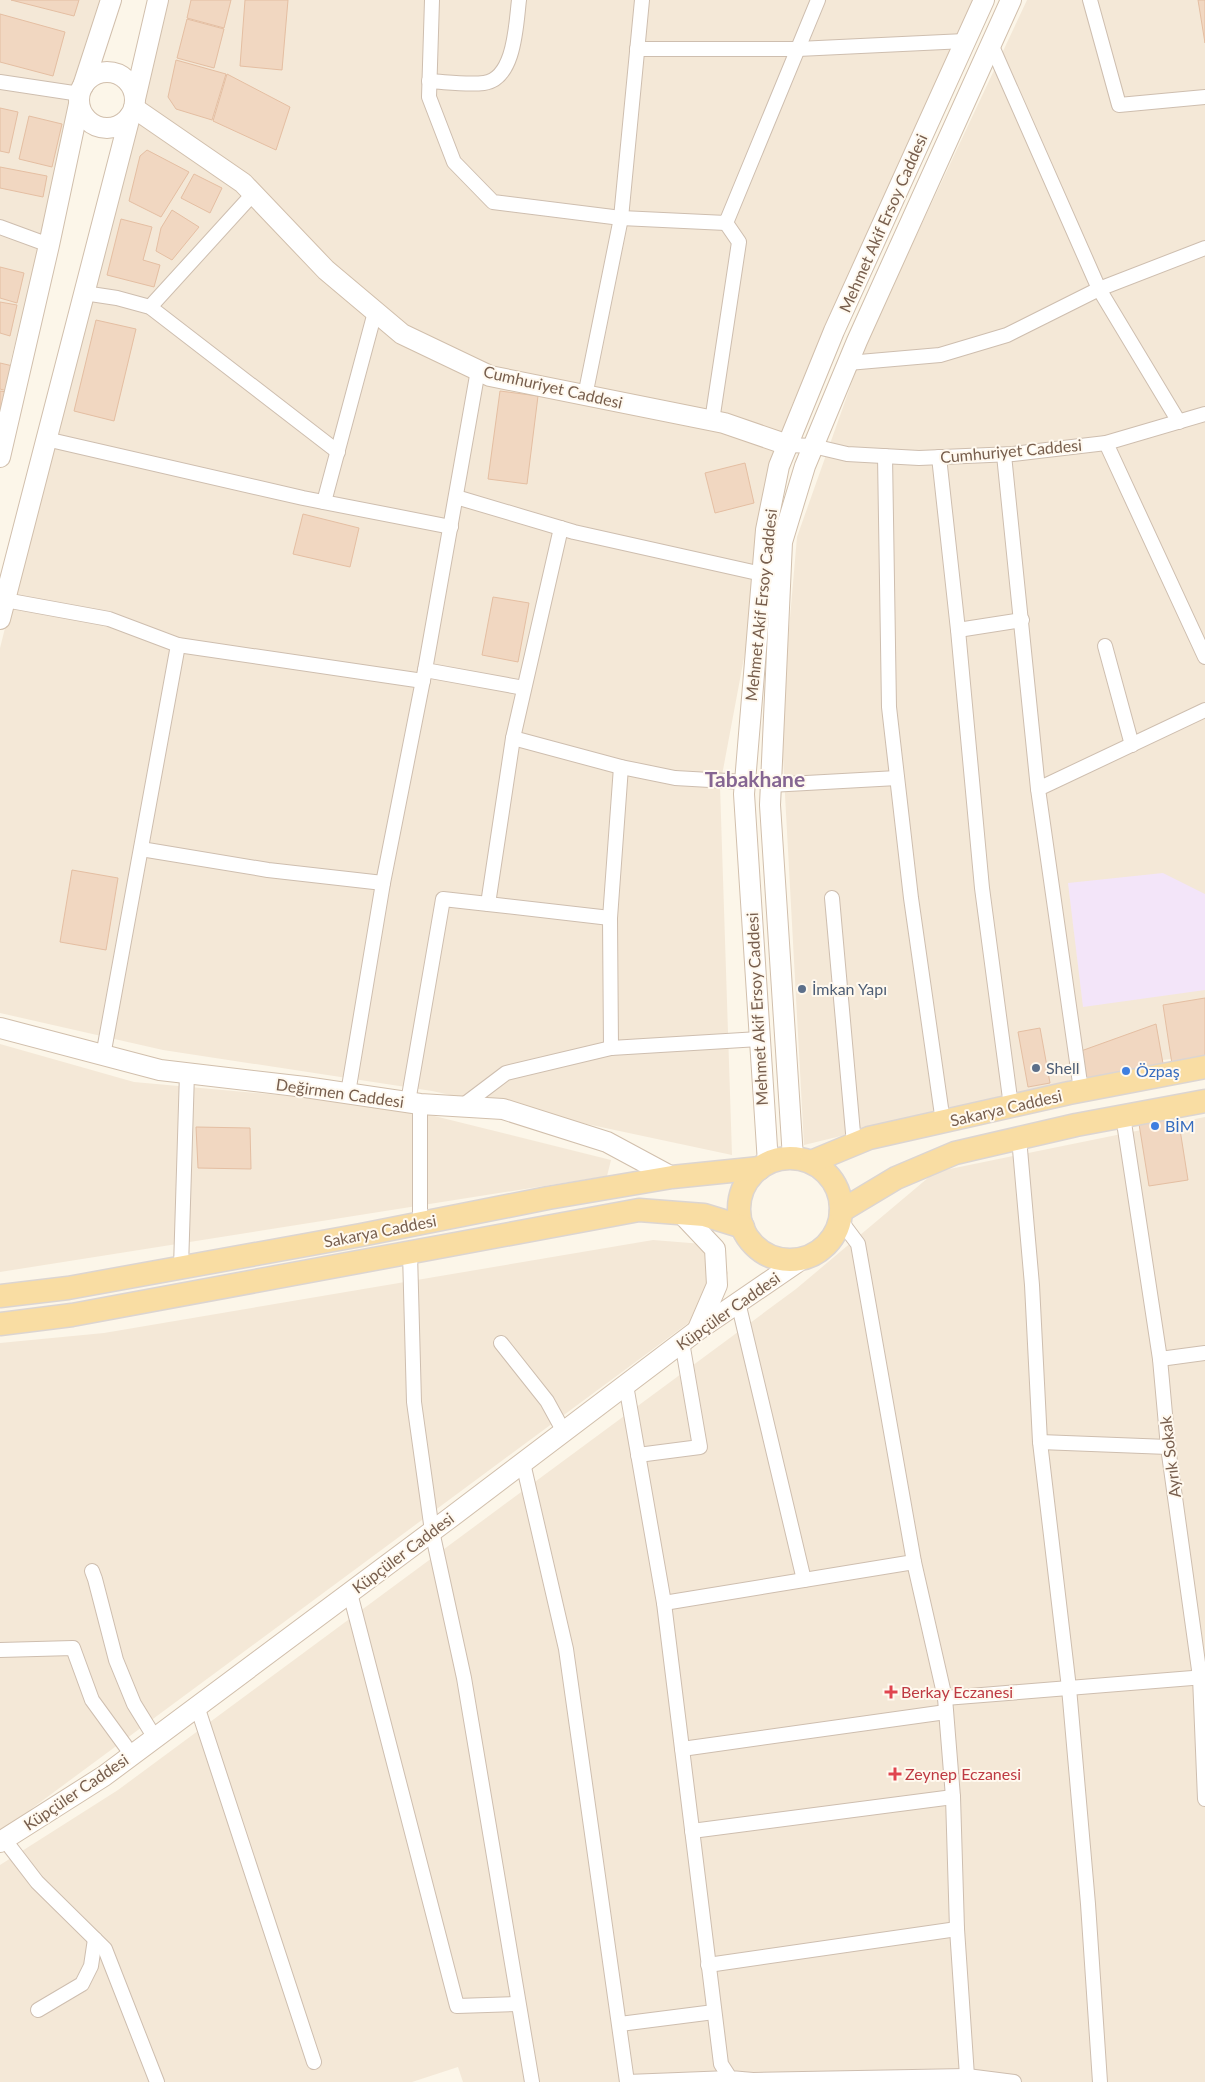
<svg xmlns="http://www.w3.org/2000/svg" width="1205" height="2082" font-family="Lato,sans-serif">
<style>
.residential{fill:#f4e8d7}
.education{fill:#f3e5f9}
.building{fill:#f1d7c1;stroke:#e4bea2}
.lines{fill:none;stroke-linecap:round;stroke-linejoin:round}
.street-casing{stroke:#cebeaf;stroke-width:16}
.secondary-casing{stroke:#d1bfac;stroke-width:22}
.primary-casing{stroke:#dcd5d1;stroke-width:25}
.street{stroke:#fff;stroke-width:14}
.secondary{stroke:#fff;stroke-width:20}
.primary{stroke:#f9dda3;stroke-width:22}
.service-dot{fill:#5c6f8a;stroke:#fff9ef;stroke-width:2}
.shop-dot{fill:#3f7fe0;stroke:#fff9ef;stroke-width:2}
.health-dot{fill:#e0444e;stroke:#fff9ef;stroke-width:2}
.labels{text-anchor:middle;stroke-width:4;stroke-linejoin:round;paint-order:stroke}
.street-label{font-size:16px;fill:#775e4d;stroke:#fff9ef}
.service-label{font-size:16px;fill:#4e5e75;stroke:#fff9ef;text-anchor:start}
.shop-label{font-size:16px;fill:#366cbe;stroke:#fff9ef;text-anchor:start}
.health-label{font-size:16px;fill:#be3a42;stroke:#fff9ef;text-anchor:start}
.district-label{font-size:21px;font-weight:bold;fill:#856592;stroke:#fff9ef}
</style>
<rect width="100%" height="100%" fill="#fcf6e9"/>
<g class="residential">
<polygon points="0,0 102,0 0,403"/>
<polygon points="163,0 980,0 791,407 720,786 732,1155 432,1091 163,1050 0,1013 0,648"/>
<polygon points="1027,0 1205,0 1205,1055 1146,1062 804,1145 781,721 797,537 865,345"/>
<polygon points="0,1044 134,1082 390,1105 611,1160 607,1176 0,1272"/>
<polygon points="1205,1117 1205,2082 463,2082 458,2067 412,2082 0,2082 0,1865 118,1790 796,1289 935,1172"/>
<polygon points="653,1240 715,1245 728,1273 714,1304 0,1832 0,1343 104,1333"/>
</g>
<polygon class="education" points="1163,873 1205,894 1205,990 1083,1007 1068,883"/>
<g class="building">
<polygon points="11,0 79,0 74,16"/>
<polygon points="191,0 231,0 224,28 187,18"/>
<polygon points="245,0 288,0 282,70 240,66"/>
<polygon points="1198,0 1205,0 1205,43"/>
<polygon points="0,14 65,32 53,76 0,62"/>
<polygon points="187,19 224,29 214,68 177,58"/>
<polygon points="176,60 226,74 212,120 176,109 168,97"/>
<polygon points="227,74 290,107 276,150 213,121"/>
<polygon points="0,108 18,112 9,153 0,151"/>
<polygon points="29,116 62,124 52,167 19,159"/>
<polygon points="147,150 189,172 161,217 129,201 140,156"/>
<polygon points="0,167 47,176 43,197 0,188"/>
<polygon points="194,174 222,188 210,213 181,198"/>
<polygon points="172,210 199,227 172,260 156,251 161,228"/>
<polygon points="121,219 152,227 143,260 160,265 154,287 107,275"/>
<polygon points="0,267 24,273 17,303 0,298"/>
<polygon points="0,302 17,305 10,336 0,333"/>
<polygon points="96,320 136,329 114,421 74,411"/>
<polygon points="0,363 13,366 7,391 0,389"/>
<polygon points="0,391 7,392 0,419"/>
<polygon points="500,391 538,396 527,484 488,479"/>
<polygon points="745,463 754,503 715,513 705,473"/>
<polygon points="303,514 359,528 350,567 293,554"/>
<polygon points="493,597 529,603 518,662 482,655"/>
<polygon points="72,870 118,878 106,950 60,942"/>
<polygon points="1205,998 1205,1059 1172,1064 1163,1005"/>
<polygon points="1156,1024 1164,1069 1086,1083 1081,1051"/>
<polygon points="1040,1028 1050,1083 1028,1087 1018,1032"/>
<polygon points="1178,1117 1188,1180 1149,1186 1139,1124"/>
<polygon points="196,1127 250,1128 251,1169 198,1168"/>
</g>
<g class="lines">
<defs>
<g id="street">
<polyline points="432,0 429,97 454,162 493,202 621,218 726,223 818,0"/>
<polyline points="1090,0 1119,105 1205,97"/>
<polyline points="991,44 1099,289 1179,422"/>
<polyline points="637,49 798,49 965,41"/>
<path d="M429 81C447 82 466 85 484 83 515 79 516 24 519 0"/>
<polyline points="0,82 80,94"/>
<polyline points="0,227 49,245"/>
<polyline points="84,293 117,298 150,307 338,452"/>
<polyline points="150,307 253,194"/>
<polyline points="848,363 940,355 1007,335 1099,289 1205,248"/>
<polyline points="585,396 621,218 642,0"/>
<polyline points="712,421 739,242 726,223"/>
<polyline points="46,439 303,498 451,527"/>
<polyline points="1106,443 1205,657"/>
<polyline points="788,445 813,446 847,454 919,458 1013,454 1106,443 1205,414"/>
<polyline points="1004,455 1038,789"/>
<polyline points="885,456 889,707 911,898 943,1122"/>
<polyline points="939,457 958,630 982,888 1011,1106"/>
<polyline points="456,497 574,532 762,574"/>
<polyline points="324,502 375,312"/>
<polyline points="5,600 109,619 178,645 423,681"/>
<polyline points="958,630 1022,620"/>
<polyline points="1105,646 1132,745"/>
<polyline points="425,670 524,688"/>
<polyline points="513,738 621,767 675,778 745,782"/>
<polyline points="770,785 897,778"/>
<polyline points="141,849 268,870 383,883"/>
<polyline points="832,898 854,1144"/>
<polyline points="488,904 610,918"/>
<polyline points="611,1048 610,918 621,767"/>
<polyline points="103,1056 178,645"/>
<polyline points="1081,1090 1038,789 1205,710"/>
<polyline points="348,1093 383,883 425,670 478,370"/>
<polyline points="408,1102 443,899 488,904 513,738 561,528"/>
<polyline points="420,1104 420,1223"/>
<polyline points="461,1107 506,1073 611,1048 759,1039"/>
<polyline points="1123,1116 1160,1359 1168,1447 1200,1677 1205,1799"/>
<polyline points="1019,1138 1032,1285 1040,1442 1069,1688 1088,1904 1100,2082"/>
<polyline points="840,1220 858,1244 914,1562 945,1698 953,1797 957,1929 967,2076"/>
<polyline points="410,1253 414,1402 432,1531 464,1678 532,2082"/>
<polyline points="181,1267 187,1073"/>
<polyline points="738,1302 804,1580"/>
<polyline points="501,1343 547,1401 564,1432"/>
<polyline points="1160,1359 1205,1353"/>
<polyline points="626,1385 664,1603 721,2064 730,2078 753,2080 967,2076 1014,2082"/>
<polyline points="1040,1442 1168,1447"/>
<polyline points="638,1455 700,1447 682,1342"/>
<polyline points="523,1463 566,1649 627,2082"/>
<polyline points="92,1571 95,1579 116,1660 134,1704 155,1738"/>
<polyline points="350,1593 457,2006 518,2004"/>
<polyline points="664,1603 914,1562"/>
<polyline points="0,1650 73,1648 92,1700 132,1755"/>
<polyline points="945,1698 1205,1677"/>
<polyline points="197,1706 314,2062"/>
<polyline points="682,1749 946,1712"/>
<polyline points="692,1831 953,1797"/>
<polyline points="4,1839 37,1882 105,1949 157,2082"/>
<polyline points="708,1965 957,1929"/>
<polyline points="38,2010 82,1984 91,1966 95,1939"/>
<polyline points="620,2024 714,2012"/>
<polyline points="627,2082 730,2078"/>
</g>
<g id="secondary">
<circle cx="107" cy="100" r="28"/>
<polyline points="83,86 111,0"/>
<polyline points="135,99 158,0"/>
<polyline points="134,108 243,183 326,270 402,334 490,376 724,423 788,445"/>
<polyline points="0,457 49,245 79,104"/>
<polyline points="0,619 130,116"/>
<polyline points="0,1028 160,1070 305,1087 420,1104 503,1109 607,1142 672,1177"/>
<polyline points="793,1158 770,805 782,542 805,466 857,341 1011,0"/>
<polyline points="768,1163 744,794 766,530 779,466 834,331 984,0"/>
<polyline points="681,1213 715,1249 717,1285 698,1329"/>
<polyline points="0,1842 104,1776 450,1518 698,1330 802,1259"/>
</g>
<g id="primary">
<circle cx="790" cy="1209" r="51"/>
<polyline points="811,1162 869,1138 1069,1093 1205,1067"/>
<polyline points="841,1211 896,1178 955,1153 1076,1125 1205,1101"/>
<polyline points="0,1296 68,1288 361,1235 548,1198 672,1177 760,1168"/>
<polyline points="0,1324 72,1315 639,1210 704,1215 743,1227"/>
</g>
</defs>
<use href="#street" class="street-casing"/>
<use href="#secondary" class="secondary-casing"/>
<use href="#primary" class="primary-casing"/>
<use href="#street" class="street"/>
<use href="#secondary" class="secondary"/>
<use href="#primary" class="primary"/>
</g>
<g class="service-dot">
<circle cx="802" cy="989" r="5"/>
<circle cx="1036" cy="1068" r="5"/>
</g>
<g class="shop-dot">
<circle cx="1126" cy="1071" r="5"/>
<circle cx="1155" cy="1126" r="5"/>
</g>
<g class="health-dot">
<path d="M888.5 1684.5h5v5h5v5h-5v5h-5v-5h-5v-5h5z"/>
<path d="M892.5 1766.5h5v5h5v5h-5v5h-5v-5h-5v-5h5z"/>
</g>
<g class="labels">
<g class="street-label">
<text transform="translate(883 223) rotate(-66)" y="6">Mehmet Akif Ersoy Caddesi</text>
<text transform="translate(553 387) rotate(13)" y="6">Cumhuriyet Caddesi</text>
<text transform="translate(1011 451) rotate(-5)" y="6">Cumhuriyet Caddesi</text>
<text transform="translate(761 605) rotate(-84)" y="6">Mehmet Akif Ersoy Caddesi</text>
<text transform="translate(757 1009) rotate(-93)" y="6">Mehmet Akif Ersoy Caddesi</text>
<text transform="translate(340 1093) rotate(8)" y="6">Değirmen Caddesi</text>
<text transform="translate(1006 1108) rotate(-13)" y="6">Sakarya Caddesi</text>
<text transform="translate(380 1231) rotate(-11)" y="6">Sakarya Caddesi</text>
<text transform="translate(728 1311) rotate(-35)" y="6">Küpçüler Caddesi</text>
<text transform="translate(1170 1457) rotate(-97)" y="6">Ayrık Sokak</text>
<text transform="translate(403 1553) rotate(-37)" y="6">Küpçüler Caddesi</text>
<text transform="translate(76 1792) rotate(-34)" y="6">Küpçüler Caddesi</text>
</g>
<g class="service-label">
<text x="812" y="995">İmkan Yapı</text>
<text x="1046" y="1074">Shell</text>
</g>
<g class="shop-label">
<text x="1136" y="1077">Özpaş</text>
<text x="1165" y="1132">BİM</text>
</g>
<g class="health-label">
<text x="901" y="1698">Berkay Eczanesi</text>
<text x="905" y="1780">Zeynep Eczanesi</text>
</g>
<g class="district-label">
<text x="755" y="787">Tabakhane</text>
</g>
</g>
</svg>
